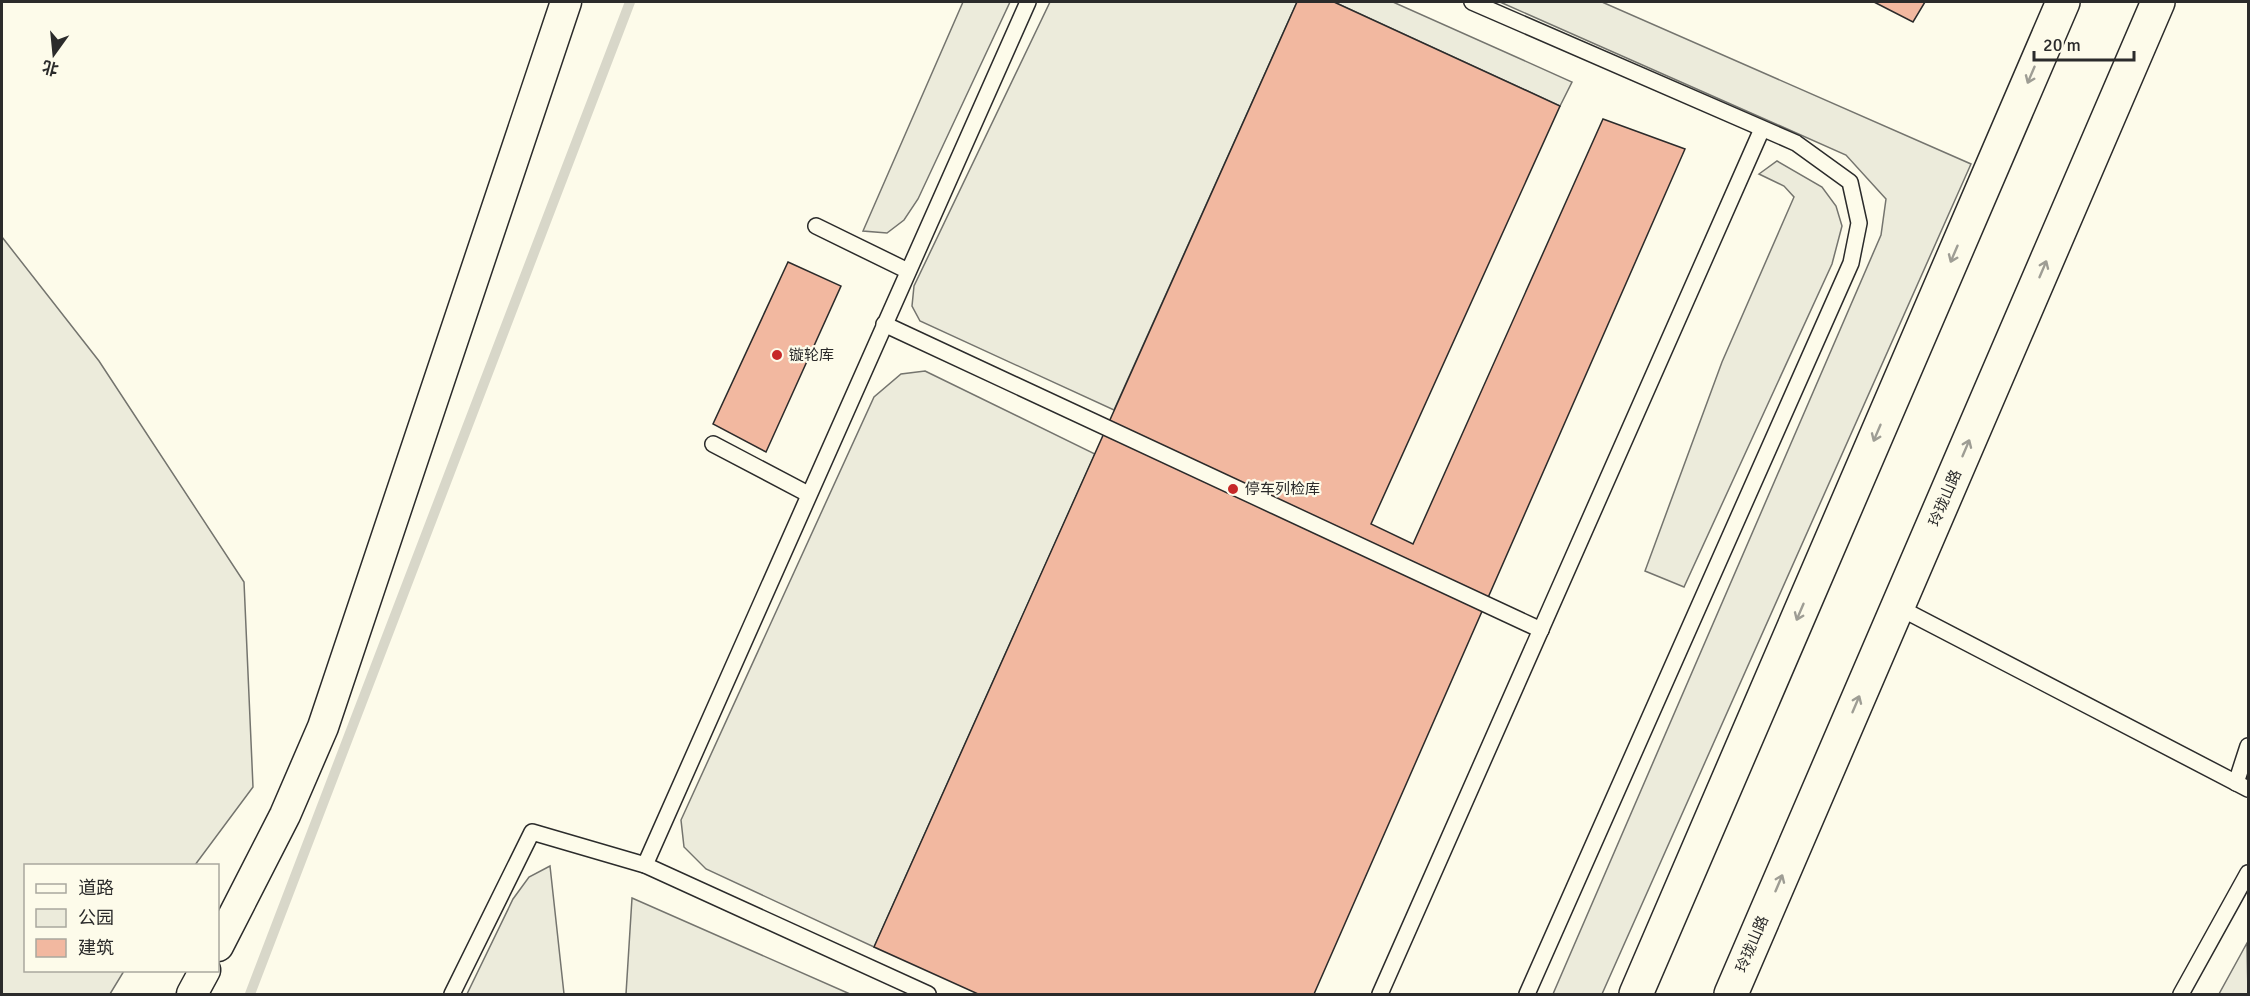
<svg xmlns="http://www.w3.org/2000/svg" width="2250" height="996" font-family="Signika,'Noto Sans SC',sans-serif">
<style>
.green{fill:#ecebdb;stroke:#74746e;stroke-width:1.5}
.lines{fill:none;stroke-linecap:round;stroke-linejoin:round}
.stream{stroke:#d8d7c9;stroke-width:10}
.building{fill:#f2b8a0;stroke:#2b2b2b;stroke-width:1.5}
.service-casing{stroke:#2b2b2b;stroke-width:18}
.minor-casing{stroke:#2b2b2b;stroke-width:33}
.secondary-casing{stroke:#2b2b2b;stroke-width:36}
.service{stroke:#fdfbea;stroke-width:15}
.minor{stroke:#fdfbea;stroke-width:30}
.secondary{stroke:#fdfbea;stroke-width:33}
.oneway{stroke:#9e9d94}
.poi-dot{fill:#c62828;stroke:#fdfbea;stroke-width:2}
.labels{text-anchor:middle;stroke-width:4.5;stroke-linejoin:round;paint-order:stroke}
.poi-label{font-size:15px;fill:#2b2b2b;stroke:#fdfbea;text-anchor:start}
.street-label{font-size:15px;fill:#2b2b2b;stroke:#fdfbea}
</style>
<rect width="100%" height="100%" fill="#fdfbea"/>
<g class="green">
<polygon points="963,2 1010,2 918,199 904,220 887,233 863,231"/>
<polygon points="1050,2 1297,2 1114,410 920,321 912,306 914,286"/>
<polygon points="1334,2 1393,2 1572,82 1560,106"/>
<polygon points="1500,2 1602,2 1971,164 1602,994 1553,994 1881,235 1886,199 1846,155"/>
<polygon points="1777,161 1822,187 1836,206 1842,226 1832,264 1684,587 1645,571 1722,362 1794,197 1784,186 1759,174"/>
<polygon points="2,237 99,361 244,582 253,787 195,865 26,866 26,970 124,971 110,994 2,994"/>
<polygon points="925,371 1095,454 874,947 706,869 684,847 681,820 874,397 901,374"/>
<polygon points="550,866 564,994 467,994 513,899 529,877"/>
<polygon points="632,898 850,994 626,994"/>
<polygon points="2247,943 2248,994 2219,994"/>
</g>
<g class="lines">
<polyline class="stream" points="250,994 630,2"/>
</g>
<g class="building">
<polygon points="1297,2 1334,2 1560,106 1371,524 1413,544 1603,119 1685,149 1314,994 978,994 874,947"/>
<polygon points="1874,2 1925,2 1913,22"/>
<polygon points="788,262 841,286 766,452 713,424"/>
</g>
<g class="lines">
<defs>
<g id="service">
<polyline points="1472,2 1796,143 1850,182 1859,223 1851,263 1527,994"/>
<polyline points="816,226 908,271"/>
<polyline points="884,324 1541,630"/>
<polyline points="713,444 808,494"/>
<polyline points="1898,607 2248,789"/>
<polyline points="2236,783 2248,746"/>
<polyline points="645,865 1028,2"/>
<polyline points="452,994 532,832 645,865 928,994"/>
<polyline points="1380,994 1762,129"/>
<polyline points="2181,994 2248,873"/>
</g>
<g id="minor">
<polyline points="218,946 285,815 323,727 566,2"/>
<polyline points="192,994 205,970"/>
</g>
<g id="secondary">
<polyline points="1636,994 2063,2"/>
<polyline points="1731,994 2158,2"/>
</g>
</defs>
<use href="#service" class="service-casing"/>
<use href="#minor" class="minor-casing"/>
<use href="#secondary" class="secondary-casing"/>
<use href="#service" class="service"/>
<use href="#minor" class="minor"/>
<use href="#secondary" class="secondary"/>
</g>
<defs><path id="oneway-shaft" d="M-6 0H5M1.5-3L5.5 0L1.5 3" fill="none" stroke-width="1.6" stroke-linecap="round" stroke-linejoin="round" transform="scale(1.5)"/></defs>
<g class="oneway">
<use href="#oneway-shaft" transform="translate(2031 75) rotate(113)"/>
<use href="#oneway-shaft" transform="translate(1954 254) rotate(113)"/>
<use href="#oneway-shaft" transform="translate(2043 269) rotate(-67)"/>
<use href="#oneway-shaft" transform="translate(1877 433) rotate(113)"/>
<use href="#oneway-shaft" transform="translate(1966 448) rotate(-67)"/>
<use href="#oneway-shaft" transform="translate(1800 612) rotate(113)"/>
<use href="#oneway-shaft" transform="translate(1856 704) rotate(-67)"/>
<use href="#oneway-shaft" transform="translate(1779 883) rotate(-67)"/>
</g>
<g class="poi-dot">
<circle cx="777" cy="355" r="6"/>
<circle cx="1233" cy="489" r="6"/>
</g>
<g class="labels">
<g class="poi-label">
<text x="789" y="360">镟轮库</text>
<text x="1245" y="494">停车列检库</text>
</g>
<g class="street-label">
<text transform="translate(1945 498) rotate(-67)" y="5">玲珑山路</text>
<text transform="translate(1752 944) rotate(-67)" y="5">玲珑山路</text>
</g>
</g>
<rect width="2250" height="996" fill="none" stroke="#2b2b2b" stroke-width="6"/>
<rect x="24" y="864" width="195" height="108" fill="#fdfbea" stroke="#a9a89e" stroke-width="1.5"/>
<rect x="36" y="884" width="30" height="9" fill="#fdfbea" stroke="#a9a89e" stroke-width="1.5"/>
<text x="78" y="894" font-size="18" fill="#2b2b2b">道路</text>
<rect x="36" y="909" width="30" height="18" fill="#ecebdb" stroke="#a9a89e" stroke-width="1.5"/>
<text x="78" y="924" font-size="18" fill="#2b2b2b">公园</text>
<rect x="36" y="939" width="30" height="18" fill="#f2b8a0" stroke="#a9a89e" stroke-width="1.5"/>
<text x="78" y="954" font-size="18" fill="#2b2b2b">建筑</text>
<g transform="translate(54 54) rotate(195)" stroke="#fdfbea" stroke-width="4.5" paint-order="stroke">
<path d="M0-4.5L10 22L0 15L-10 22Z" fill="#2b2b2b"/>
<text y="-9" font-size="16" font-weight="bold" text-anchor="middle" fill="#2b2b2b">北</text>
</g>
<path d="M2034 51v9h100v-9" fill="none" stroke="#2b2b2b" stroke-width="3"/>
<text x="2043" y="51" font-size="18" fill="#2b2b2b" stroke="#fdfbea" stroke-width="4.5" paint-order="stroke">20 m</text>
</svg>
